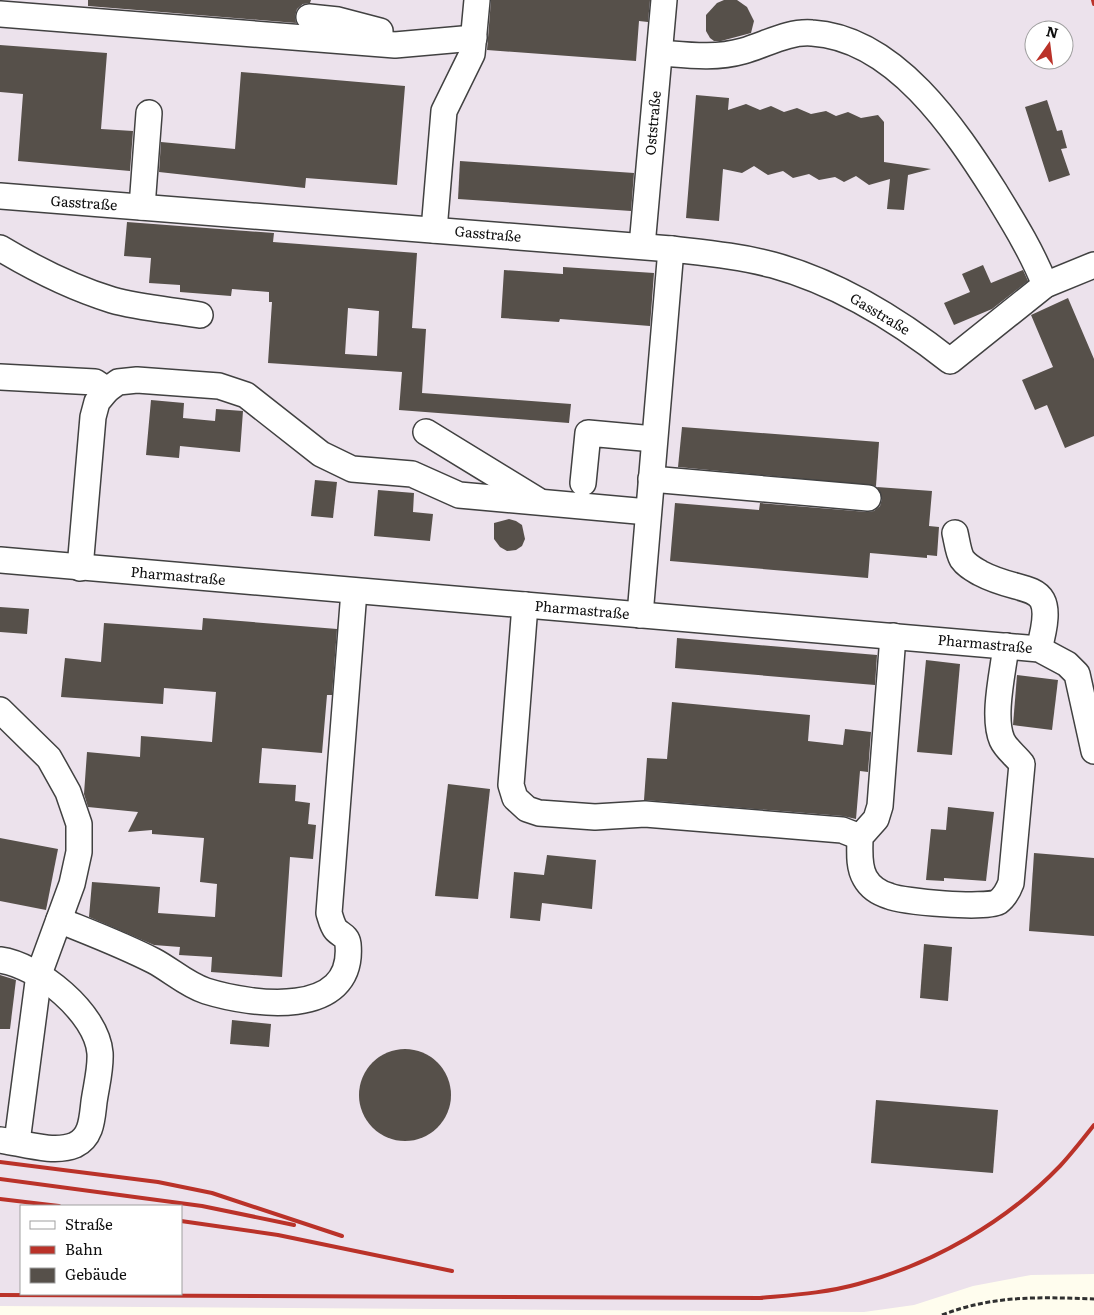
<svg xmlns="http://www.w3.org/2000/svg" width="1094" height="1315" font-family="Literata,serif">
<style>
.industrial{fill:#ece2ec;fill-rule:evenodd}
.building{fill:#56504a;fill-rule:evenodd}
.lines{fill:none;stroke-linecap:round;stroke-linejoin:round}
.minor-casing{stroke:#414141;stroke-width:28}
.path{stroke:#303030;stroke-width:3;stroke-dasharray:5 2.5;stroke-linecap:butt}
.minor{stroke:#fff;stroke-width:25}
.rail{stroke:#ba3229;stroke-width:4}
.labels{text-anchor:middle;stroke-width:5;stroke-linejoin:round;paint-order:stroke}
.street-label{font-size:14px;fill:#0e0e0e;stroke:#fff}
</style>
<rect width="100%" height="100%" fill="#fffdee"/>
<path class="industrial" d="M0 0H1094V1274L1031 1275 973 1286 914 1305 864 1312 0 1306ZM1034 30H1064V60H1034ZM21 1206H181V1294H21Z"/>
<g class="building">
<polygon points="88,0 311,0 310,3 303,4 297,9 295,16 296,23 88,6"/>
<polygon points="491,0 650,0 648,22 639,21 636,61 487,50"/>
<polygon points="724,0 737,0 747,7 754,21 751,33 721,41 714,41 710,38 706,31 706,15 717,3"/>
<polygon points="0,45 107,53 101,129 133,131 130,171 18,161 23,94 0,92"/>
<polygon points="241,72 405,86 397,185 306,178 305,188 159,172 161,142 235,149"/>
<polygon points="696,95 729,98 728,110 746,104 760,110 771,106 784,112 797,108 811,114 826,111 836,116 848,112 861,118 878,115 884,122 884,162 931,169 908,175 904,210 887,209 890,179 869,185 856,176 844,182 835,177 819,180 809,174 793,178 783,171 768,175 754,166 742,173 723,169 719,221 686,218"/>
<polygon points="1047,100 1057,131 1062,130 1067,148 1061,149 1070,175 1049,182 1025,107"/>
<polygon points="460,161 634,173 631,211 458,199"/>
<path d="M127 222 274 233 273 242 417 253 412 328 426 329 422 393 571 404 569 423 399 410 402 372 268 363 272 302H269V292L232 289 231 296 180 292V285L149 283 151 258 124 256ZM348 308 379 311 377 356 345 354Z"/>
<polygon points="983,265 991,283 1023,270 1028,281 992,309 954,325 944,303 970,292 962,274"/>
<polygon points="563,267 654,273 650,326 560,319 559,322 501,318 504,270 563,274"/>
<polygon points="1068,298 1094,359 1094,436 1065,448 1047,405 1035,410 1022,380 1053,367 1031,315"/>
<polygon points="151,400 184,403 183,418 215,421 216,409 243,411 240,452 180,446 179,458 146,455"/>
<polygon points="682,427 879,442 876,486 678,467"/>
<polygon points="315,480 337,482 333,518 311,516"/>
<polygon points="877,487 932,491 929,526 939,527 937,556 927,555 927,558 870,553 868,578 670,561 675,503 759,510 760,503 867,512 874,511 880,506 882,499"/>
<polygon points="378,490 414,493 413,512 433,514 430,541 374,536"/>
<polygon points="509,519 516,521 522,525 525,539 522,546 516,550 507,551 500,547 494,539 494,523"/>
<polygon points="0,607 29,609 27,634 0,632"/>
<polygon points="203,618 337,629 332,695 327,695 322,753 262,748 259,783 296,785 295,801 310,803 308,824 316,825 313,859 290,857 282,977 211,972 212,957 179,955 180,947 154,945 89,917 92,882 160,887 158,913 215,917 217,884 200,882 204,838 152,834 152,830 128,832 138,812 88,807 84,794 87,752 140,757 141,736 212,742 216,692 164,688 163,704 61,697 65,658 101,662 104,623 202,630"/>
<polygon points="677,638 877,655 875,685 675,668"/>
<polygon points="926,660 960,664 952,755 917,752"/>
<polygon points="1017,675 1058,680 1052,730 1013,725"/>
<polygon points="672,702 810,715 808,741 843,745 845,729 871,732 868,772 860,771 856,819 843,816 644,800 647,758 667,759"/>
<polygon points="448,784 490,789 478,899 435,896"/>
<polygon points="948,807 994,812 986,881 944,878 944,881 926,880 931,829 946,830"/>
<polygon points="0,838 58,849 46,910 0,901"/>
<polygon points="1034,853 1094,858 1094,936 1029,931"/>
<polygon points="547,855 596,860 592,909 542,903 540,921 510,918 514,872 544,875"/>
<polygon points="924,944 952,947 948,1001 920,998"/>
<polygon points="0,975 16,980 10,1029 0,1029"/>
<polygon points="232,1020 271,1024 269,1047 230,1044"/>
<circle cx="405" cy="1095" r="46"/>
<polygon points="876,1100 998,1110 993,1173 871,1163"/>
</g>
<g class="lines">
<defs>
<g id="minor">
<polyline points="0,14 395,45 474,38"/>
<polyline points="309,17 338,20 380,31"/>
<path d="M660 53C687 55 715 59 743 51 765 45 788 31 812 33 895 38 955 129 995 192 1014 223 1032 252 1045 285"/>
<path d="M0 196 671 249C705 253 739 256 773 265 838 283 898 320 950 361L1045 285 1094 265"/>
<polyline points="142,207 149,113"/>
<polyline points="434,230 444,111 472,54 477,0"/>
<polyline points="642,246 664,0"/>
<path d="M0 248C35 269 73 288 112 300 140 308 171 310 200 315"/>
<polyline points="0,377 95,382 107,390"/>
<polyline points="426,432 537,500"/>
<polyline points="651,479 868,498"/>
<polyline points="583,483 588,433 654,439"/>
<path d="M955 533C957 541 958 552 962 559 967 566 973 569 980 573 1027 598 1059 575 1039 649"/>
<polyline points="0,560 1039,649 1067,664 1077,674 1094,751"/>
<polyline points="80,568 93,417 97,402 107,390 118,382 137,380 219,386 246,395 321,454 352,469 412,474 459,495 648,512"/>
<polyline points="525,605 511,785 515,798 527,809 539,813 595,817 645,814 842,830 860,837"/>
<polyline points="640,615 671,249"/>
<path d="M893 636 880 806 876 819 860 837C860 850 858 866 865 878 870 887 879 893 889 896 903 902 986 909 998 902 1005 897 1008 891 1011 883L1022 764C1016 756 1006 749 1002 740 992 717 1003 672 1006 646"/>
<polyline points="0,710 49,758 68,792 79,824 79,852 72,884 39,974 17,1142"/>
<path d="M59 920C91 933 123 945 154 961 171 970 187 985 206 991 251 1005 355 1020 348 944 347 936 341 935 336 930 332 925 331 919 329 913L354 591"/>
<path d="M0 960C38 965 97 1013 100 1053 101 1069 96 1087 94 1102 92 1118 92 1137 75 1145 54 1154 22 1143 0 1140"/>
</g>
</defs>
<use href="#minor" class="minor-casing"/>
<path class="path" d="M942 1315C993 1295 1041 1297 1094 1299"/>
<use href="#minor" class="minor"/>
<g class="rail">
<polyline points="1093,0 1094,4"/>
<polyline points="0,1162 158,1182 212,1193 342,1236"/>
<polyline points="0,1179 202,1206 294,1225"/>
<polyline points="0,1199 59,1206"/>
<polyline points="181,1221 278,1235 452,1271"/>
<path d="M0 1295 760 1298C792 1295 826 1293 858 1284 933 1264 1006 1222 1060 1166 1072 1153 1083 1139 1094 1125"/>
</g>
</g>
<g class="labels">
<g class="street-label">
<text transform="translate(653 123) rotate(-85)" y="5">Oststraße</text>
<text transform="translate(84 203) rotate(4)" y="5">Gasstraße</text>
<text transform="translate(488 234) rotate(5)" y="5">Gasstraße</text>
<text transform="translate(880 314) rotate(31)" y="5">Gasstraße</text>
<text transform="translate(178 576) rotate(5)" y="5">Pharmastraße</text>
<text transform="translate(582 610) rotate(5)" y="5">Pharmastraße</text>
<text transform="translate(985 644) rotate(5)" y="5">Pharmastraße</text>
</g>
</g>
<rect x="20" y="1205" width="162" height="90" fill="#ffffff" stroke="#9f9f9f"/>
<rect x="30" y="1221" width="25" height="8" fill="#ffffff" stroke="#9f9f9f"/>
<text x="65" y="1230" font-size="15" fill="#0e0e0e">Straße</text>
<rect x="30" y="1246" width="25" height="8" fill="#ba3229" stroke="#9f9f9f"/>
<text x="65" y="1255" font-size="15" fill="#0e0e0e">Bahn</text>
<rect x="30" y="1268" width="25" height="15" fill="#56504a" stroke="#9f9f9f"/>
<text x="65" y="1280" font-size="15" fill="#0e0e0e">Gebäude</text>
<g transform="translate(1049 45) rotate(14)"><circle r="24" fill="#ffffff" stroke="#9f9f9f"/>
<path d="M0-4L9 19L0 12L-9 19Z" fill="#ba3229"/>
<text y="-8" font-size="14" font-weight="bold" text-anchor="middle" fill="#0e0e0e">N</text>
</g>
</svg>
